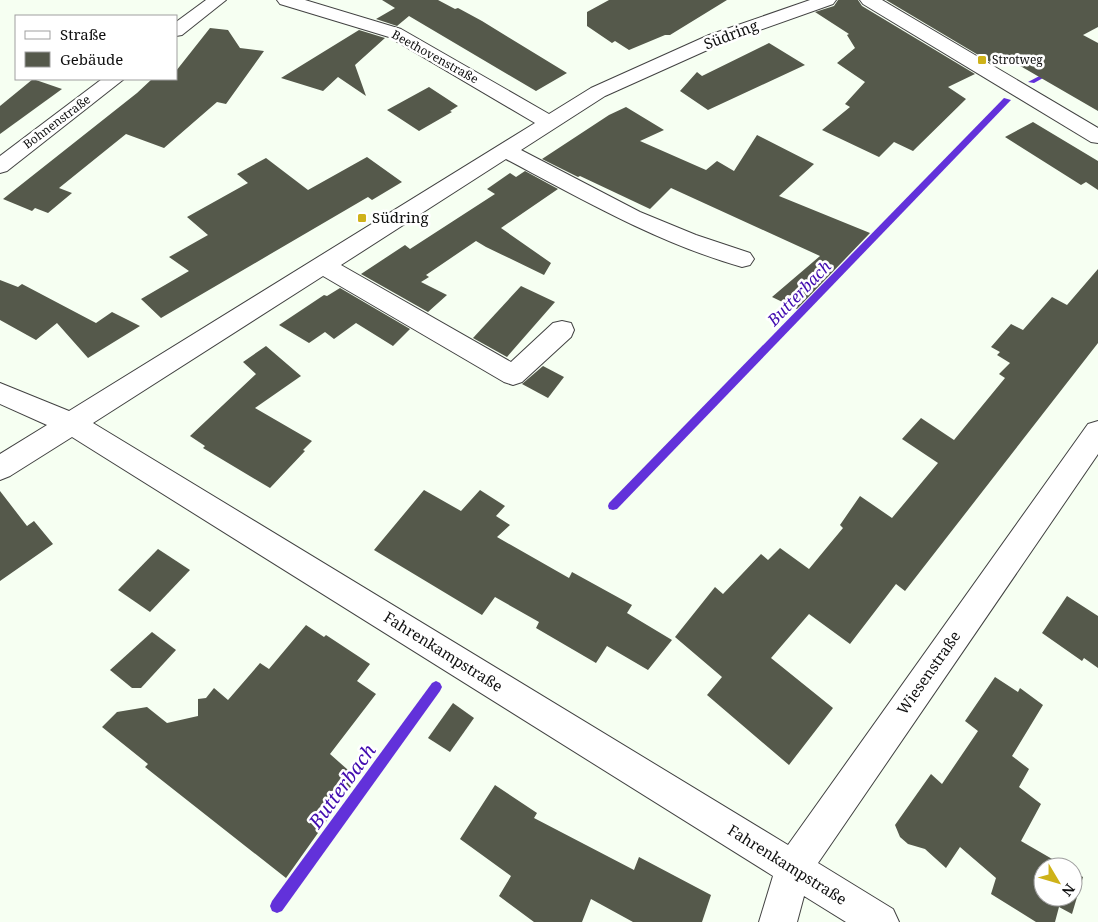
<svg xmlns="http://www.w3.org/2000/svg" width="1098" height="922" font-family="'Noto Serif',serif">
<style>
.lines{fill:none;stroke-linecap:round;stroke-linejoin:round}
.stream{fill:#6231da;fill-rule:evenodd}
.building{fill:#55594b}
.minor-casing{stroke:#424242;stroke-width:2}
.minor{fill:#fff;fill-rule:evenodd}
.poi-dot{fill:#ceb219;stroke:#fff;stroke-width:2}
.labels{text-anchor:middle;stroke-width:5;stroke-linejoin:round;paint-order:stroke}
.far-street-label{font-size:12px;fill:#0f0f0f;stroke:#fff}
.far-poi-label{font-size:12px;fill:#0f0f0f;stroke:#fff;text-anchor:start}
.street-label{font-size:15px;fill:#0f0f0f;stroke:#fff}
.poi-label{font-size:15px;fill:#0f0f0f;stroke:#fff;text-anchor:start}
.water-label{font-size:16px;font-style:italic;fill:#410baf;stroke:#fff}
.near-water-label{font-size:19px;font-style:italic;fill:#410baf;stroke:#fff}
</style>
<rect width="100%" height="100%" fill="#f6fff2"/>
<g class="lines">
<g class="stream">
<polygon points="1049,71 1054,72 1034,83 1028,82"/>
<polygon points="1004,98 1011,100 617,509 613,510 609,509 608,506 609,503"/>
<polygon points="436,681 440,683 442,687 440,691 282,911 277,913 272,911 270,906 272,901 432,683"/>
</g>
</g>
<g class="building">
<polygon points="382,0 438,0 455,9 458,8 482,21 567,73 536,91 409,16 397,26 376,19 395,8"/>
<polygon points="609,0 727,0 670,35 665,35 629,50 615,41 612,43 587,26 587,12"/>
<polygon points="838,0 858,0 862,6 975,74 948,87 966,99 913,151 894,142 879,157 822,130 850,107 845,104 865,82 837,63 855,48 847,35 849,34 815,12 834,6"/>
<polygon points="886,0 1098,0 1098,27 1083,35 1098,43 1098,111 1010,60 1008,62 1005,60 995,65"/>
<polygon points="210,28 228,30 240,48 264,51 226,104 217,102 164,148 126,134 59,188 72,193 48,213 35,208 32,211 3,199 137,93 152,79 176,79 176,71"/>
<polygon points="359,30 385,38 355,65 366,96 338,77 323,91 281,78"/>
<polygon points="769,43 805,65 708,110 680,91 697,72 702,76"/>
<polygon points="33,79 62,89 0,134 0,106"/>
<polygon points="429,87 458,106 450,111 452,112 419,131 387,110"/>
<polygon points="626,107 664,130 640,141 706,170 717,161 734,171 757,135 814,164 779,196 870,233 797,309 772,297 820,256 671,188 650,209 580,176 578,177 542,159 609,115"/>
<polygon points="1033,122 1098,161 1098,190 1086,182 1081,185 1005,137"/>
<polygon points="367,157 402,182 372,200 368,197 161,318 141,299 189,271 169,257 208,235 187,217 248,183 237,174 266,158 308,190"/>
<polygon points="525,171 558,189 501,228 551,263 544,275 486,247 476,241 426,275 429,277 421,282 447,295 428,312 361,274 405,245 410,249 495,194 487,189 510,173 516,177"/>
<polygon points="1098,269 1098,343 905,591 896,584 850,644 809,614 771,658 833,708 789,765 707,695 722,677 675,637 715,587 723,594 761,554 768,560 780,548 809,569 843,528 840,525 860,496 892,518 938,463 902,439 921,418 954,440 1005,378 999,374 1010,363 997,355 1000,352 991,347 1011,324 1023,330 1052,297 1067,305"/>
<polygon points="0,280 18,287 22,284 96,323 112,312 140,326 88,358 57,323 36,340 0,320"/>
<polygon points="521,286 555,302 507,357 473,338"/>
<polygon points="340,288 410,329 393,346 356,323 334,339 325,332 309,343 279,325 324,295 327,296"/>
<polygon points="266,346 301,376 255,408 312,441 303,450 305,451 270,488 203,448 205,446 190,436 256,374 243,362"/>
<polygon points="543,366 564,377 548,398 522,384"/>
<polygon points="424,490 461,511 480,490 505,506 496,516 510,525 497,537 569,578 572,572 632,605 627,613 672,640 648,670 607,646 596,663 536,628 539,622 495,597 482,615 374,550"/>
<polygon points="0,491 27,526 34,521 53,544 0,581"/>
<polygon points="158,549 190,570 150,612 118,590"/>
<polygon points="1067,596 1098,616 1098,668 1084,658 1082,661 1042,633"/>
<polygon points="306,625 324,637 326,635 370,664 357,681 376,694 330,754 357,778 286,878 145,767 148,764 102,727 117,712 147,707 167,723 198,716 198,699 206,698 214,688 228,700 260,663 269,669"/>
<polygon points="152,632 176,650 141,688 132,688 110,670"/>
<polygon points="995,677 1018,692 1020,688 1043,705 1012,756 1029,769 1019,787 1041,804 1021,841 1066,867 1043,867 1043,897 1073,897 1073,871 1083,877 1072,914 1059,907 1055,922 1036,922 991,894 996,878 960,847 946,868 925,849 908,844 900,837 895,825 931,774 942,784 978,731 965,721"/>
<polygon points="453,703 474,718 450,752 428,738"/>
<polygon points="495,785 537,813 534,818 634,870 639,857 711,895 702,922 633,922 591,899 582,922 534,922 499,896 511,876 460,839"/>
</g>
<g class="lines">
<defs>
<g id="minor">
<polygon points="206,0 226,0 182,35 176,36 176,22"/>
<path d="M277 0H305L401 29 549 114 591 88 709 35 810 0H836L833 4 723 43 605 96 521 150 640 212 696 235 750 253 754 259 750 265 742 267C658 243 583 200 506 159L341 265 511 362 553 323 562 321 571 323 574 330 571 337 522 382 513 385 504 382 323 276 93 423 788 845 1088 424 1098 421V454L818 863 893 909 899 922H846L804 896 797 922H759L773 876 72 437 10 476 0 480V454L47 425 0 404V383L69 411 535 123 389 37 280 4Z"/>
<polygon points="860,0 882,0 1098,128 1098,143 1091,142 863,4"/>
<polygon points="102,79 124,79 7,171 0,173 0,156"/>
</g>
</defs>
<use href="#minor" class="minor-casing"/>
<use href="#minor" class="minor"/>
</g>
<g class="poi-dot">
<rect x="977" y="55" width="10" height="10" rx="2.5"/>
<rect x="357" y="213" width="10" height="10" rx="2.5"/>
</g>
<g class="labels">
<g class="far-street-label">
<text transform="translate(435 57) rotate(29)" y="4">Beethovenstraße</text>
<text transform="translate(57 122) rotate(-37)" y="4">Bohnenstraße</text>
</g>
<g class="far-poi-label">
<text x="992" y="64">Strotweg</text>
</g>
<g class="street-label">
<text transform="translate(731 35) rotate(-21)" y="5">Südring</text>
<text transform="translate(443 652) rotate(32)" y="5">Fahrenkampstraße</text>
<text transform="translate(929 673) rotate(-55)" y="5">Wiesenstraße</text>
<text transform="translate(787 865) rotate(32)" y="5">Fahrenkampstraße</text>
</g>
<g class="poi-label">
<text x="372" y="223">Südring</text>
</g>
<g class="water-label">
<text transform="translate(799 293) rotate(-46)" y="6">Butterbach</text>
</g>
<g class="near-water-label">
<text transform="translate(342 786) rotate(-54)" y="7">Butterbach</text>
</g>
</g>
<rect x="15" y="15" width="162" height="65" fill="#ffffff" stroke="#9f9f9f"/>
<rect x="25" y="31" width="25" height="8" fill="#ffffff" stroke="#9f9f9f"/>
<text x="60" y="40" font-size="15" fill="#0f0f0f">Straße</text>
<rect x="25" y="52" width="25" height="15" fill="#55594b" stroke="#9f9f9f"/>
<text x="60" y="65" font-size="15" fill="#0f0f0f">Gebäude</text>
<g transform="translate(1058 882) rotate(128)"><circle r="24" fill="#ffffff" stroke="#9f9f9f"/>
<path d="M0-4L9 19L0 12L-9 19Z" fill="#ceb219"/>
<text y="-8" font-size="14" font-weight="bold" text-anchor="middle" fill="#0f0f0f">N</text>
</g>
</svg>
